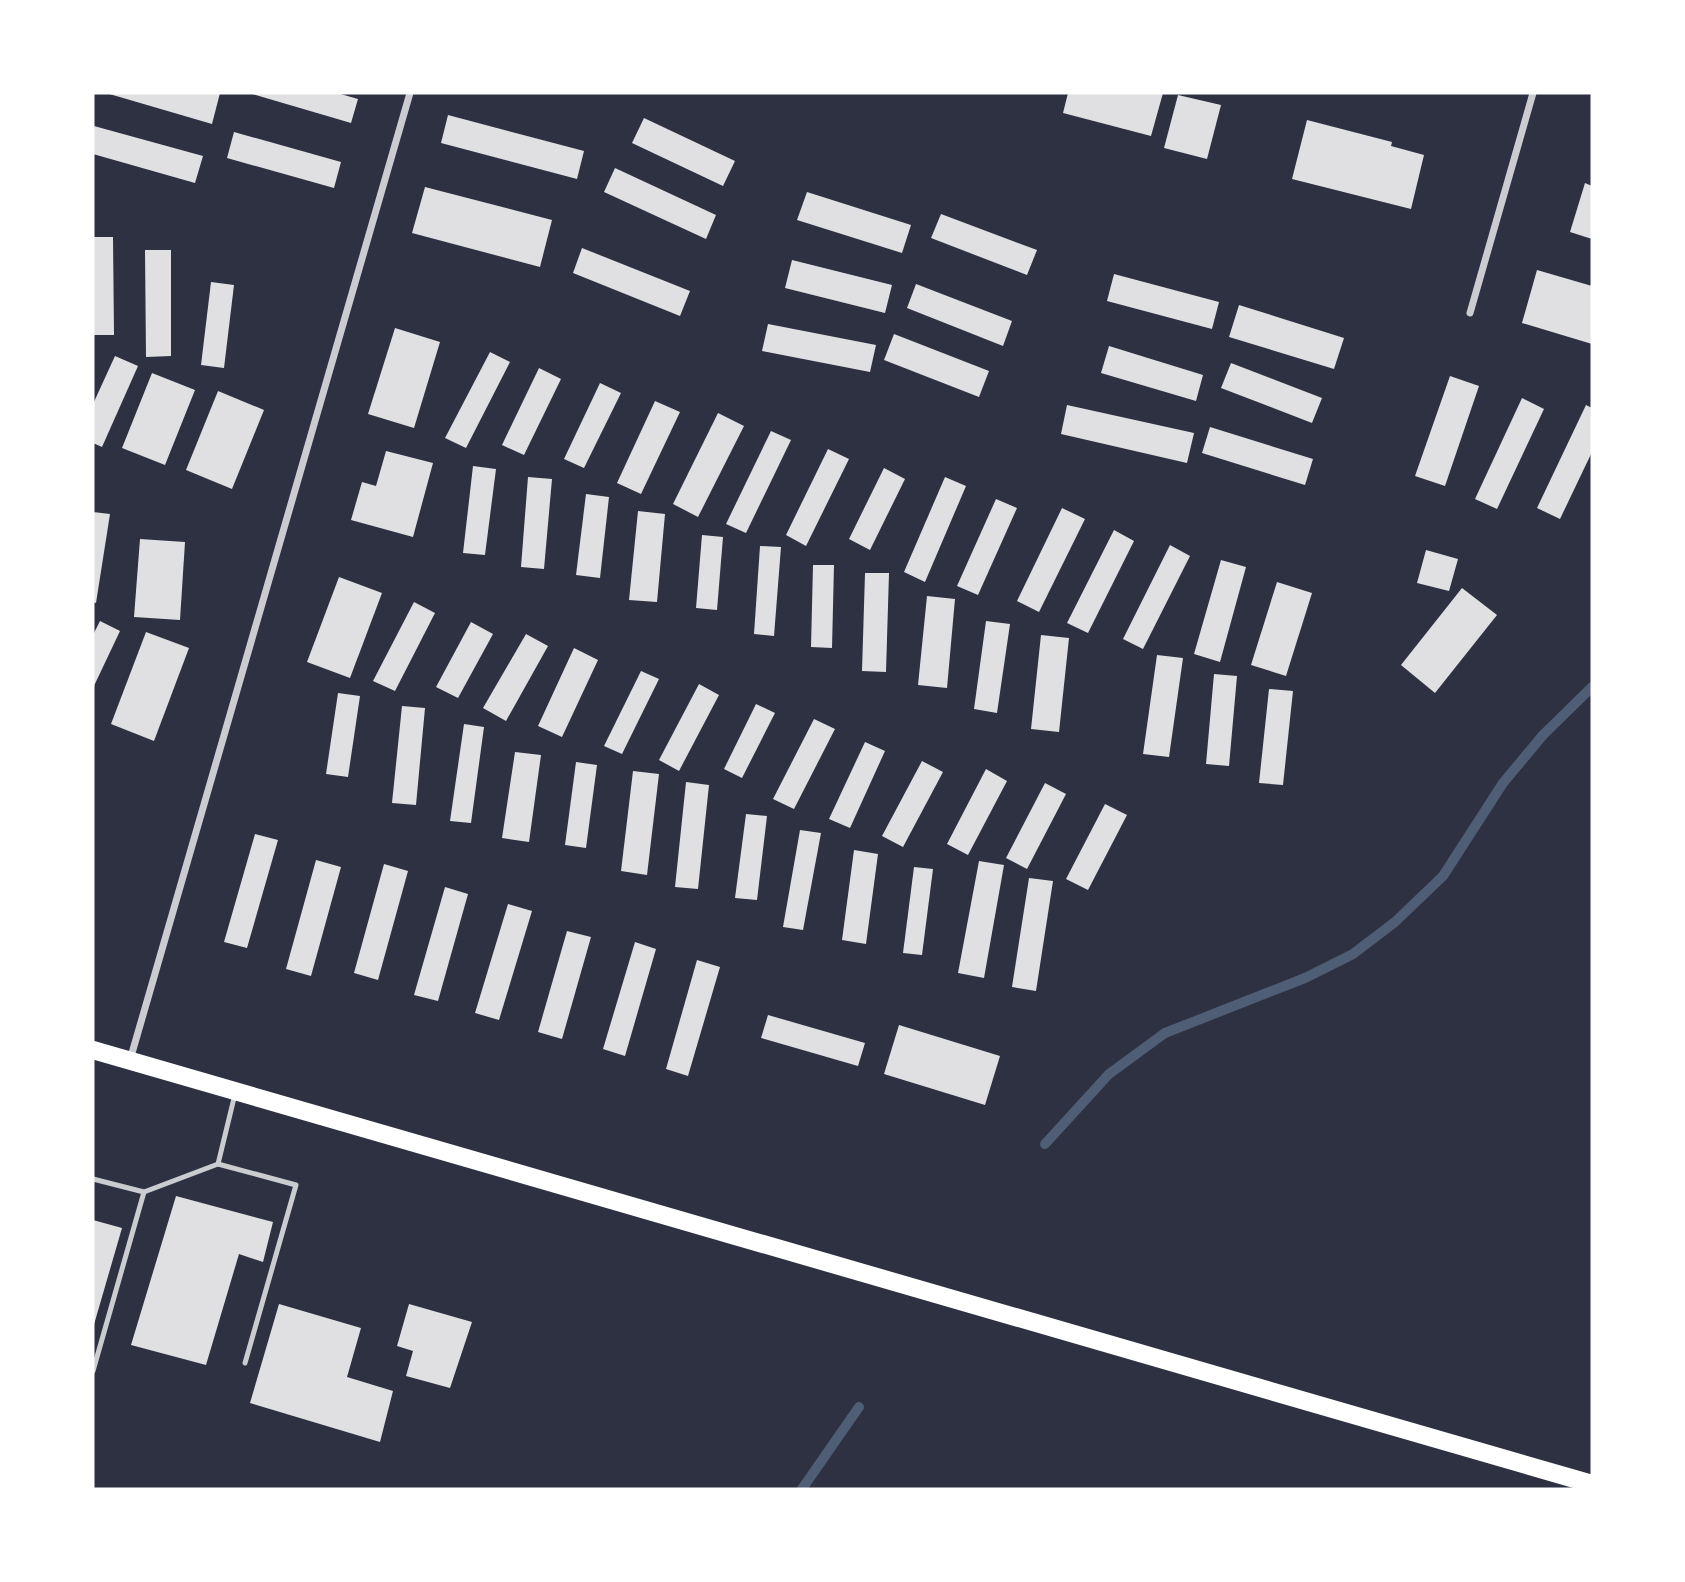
<svg xmlns="http://www.w3.org/2000/svg" width="1685" height="1582" font-family="Barlow,sans-serif">
<style>
.lines{fill:none;stroke-linecap:round;stroke-linejoin:round}
.stream{stroke:#4f5d75;stroke-width:10}
.building{fill:#e0e0e3}
.service{stroke:#caccd0;stroke-width:5}
.minor{stroke:#caccd0;stroke-width:7}
.primary{stroke:#fff;stroke-width:18}
</style>
<rect width="100%" height="100%" fill="#2d3142"/>
<g class="lines">
<g class="stream">
<polyline points="1045,1144 1109,1074 1165,1033 1305,978 1353,954 1395,922 1443,876 1503,783 1543,735 1592,687"/>
<polyline points="802,1489 859,1407"/>
</g>
</g>
<g class="building">
<polygon points="106,93 220,93 212,124"/>
<polygon points="249,93 337,93 358,99 351,123"/>
<polygon points="1068,93 1163,93 1151,136 1063,113"/>
<polygon points="1178,95 1221,105 1207,159 1164,148"/>
<polygon points="448,115 584,151 577,179 441,143"/>
<polygon points="644,118 735,161 723,186 632,143"/>
<polygon points="1307,120 1392,142 1391,146 1424,155 1411,209 1292,179"/>
<polygon points="94,126 203,156 195,183 93,154"/>
<polygon points="234,132 341,162 334,188 227,158"/>
<polygon points="615,168 716,215 706,239 604,192"/>
<polygon points="1585,183 1592,186 1592,239 1570,232"/>
<polygon points="425,187 552,220 540,267 412,233"/>
<polygon points="807,192 911,225 902,253 797,220"/>
<polygon points="941,214 1037,250 1027,275 931,238"/>
<polygon points="93,237 113,237 114,335 93,335"/>
<polygon points="582,248 690,291 680,316 573,273"/>
<polygon points="145,250 171,250 171,356 146,357"/>
<polygon points="792,260 892,285 885,313 785,288"/>
<polygon points="1537,270 1592,286 1592,344 1522,323"/>
<polygon points="1114,274 1219,302 1212,329 1107,301"/>
<polygon points="211,282 234,285 224,368 201,365"/>
<polygon points="916,284 1012,321 1003,346 907,308"/>
<polygon points="1239,305 1344,338 1334,369 1229,337"/>
<polygon points="768,324 876,345 870,372 762,351"/>
<polygon points="395,328 440,342 414,428 368,414"/>
<polygon points="894,334 989,371 979,397 884,360"/>
<polygon points="1109,346 1203,375 1196,401 1101,373"/>
<polygon points="490,352 510,362 466,448 445,438"/>
<polygon points="115,356 138,366 102,447 93,443 93,404"/>
<polygon points="1231,363 1322,398 1312,423 1221,388"/>
<polygon points="539,368 561,379 524,455 502,445"/>
<polygon points="152,373 195,390 165,465 122,448"/>
<polygon points="1450,376 1479,386 1445,486 1415,476"/>
<polygon points="600,383 621,393 584,468 564,459"/>
<polygon points="218,391 264,410 232,489 186,470"/>
<polygon points="1522,398 1544,409 1497,509 1475,499"/>
<polygon points="655,401 680,412 641,494 617,483"/>
<polygon points="1067,405 1194,433 1187,463 1061,434"/>
<polygon points="1586,405 1592,408 1592,452 1560,519 1537,508"/>
<polygon points="718,413 744,426 698,517 673,504"/>
<polygon points="1210,427 1313,459 1305,485 1202,453"/>
<polygon points="771,431 791,440 746,533 726,524"/>
<polygon points="828,449 849,459 806,546 786,535"/>
<polygon points="386,451 433,463 413,537 351,520 362,482 376,486"/>
<polygon points="473,466 496,469 485,555 463,553"/>
<polygon points="884,468 905,479 870,550 849,539"/>
<polygon points="528,477 552,479 544,569 521,567"/>
<polygon points="945,477 966,486 925,582 904,572"/>
<polygon points="586,494 609,497 600,578 576,575"/>
<polygon points="996,499 1017,508 978,595 957,586"/>
<polygon points="1062,508 1085,519 1039,612 1017,601"/>
<polygon points="638,511 665,514 657,602 629,600"/>
<polygon points="93,512 110,514 96,603 93,602"/>
<polygon points="1114,530 1134,541 1088,633 1067,623"/>
<polygon points="702,535 723,537 717,610 696,608"/>
<polygon points="140,539 185,542 180,620 134,617"/>
<polygon points="1170,545 1190,556 1143,649 1123,639"/>
<polygon points="760,546 781,547 774,636 754,634"/>
<polygon points="1426,550 1458,559 1449,591 1417,583"/>
<polygon points="1221,560 1246,567 1220,662 1194,654"/>
<polygon points="813,565 834,565 832,648 811,647"/>
<polygon points="865,573 889,573 886,672 862,671"/>
<polygon points="339,577 382,593 350,678 307,662"/>
<polygon points="1277,582 1312,593 1286,676 1251,665"/>
<polygon points="1462,588 1497,615 1435,693 1401,665"/>
<polygon points="927,596 955,599 947,688 918,685"/>
<polygon points="414,602 435,613 395,691 373,681"/>
<polygon points="100,621 120,631 93,688 93,635"/>
<polygon points="986,621 1010,624 997,713 974,709"/>
<polygon points="471,622 493,634 458,698 436,687"/>
<polygon points="146,632 189,648 154,741 111,724"/>
<polygon points="526,634 548,646 506,721 483,708"/>
<polygon points="1041,635 1069,638 1059,732 1031,729"/>
<polygon points="574,648 598,660 562,737 538,726"/>
<polygon points="1157,655 1183,658 1169,757 1143,754"/>
<polygon points="641,671 659,679 622,754 604,746"/>
<polygon points="1214,674 1237,676 1229,766 1206,764"/>
<polygon points="699,684 719,695 679,771 659,760"/>
<polygon points="1269,689 1293,691 1283,785 1259,783"/>
<polygon points="338,693 360,696 348,777 326,774"/>
<polygon points="756,704 775,713 742,778 724,769"/>
<polygon points="402,706 425,708 416,805 392,803"/>
<polygon points="814,719 835,729 794,809 773,799"/>
<polygon points="464,724 484,727 471,823 450,821"/>
<polygon points="865,742 885,751 850,828 829,819"/>
<polygon points="515,752 541,755 529,842 502,838"/>
<polygon points="922,761 943,772 903,847 882,836"/>
<polygon points="576,762 597,765 586,848 565,845"/>
<polygon points="986,769 1007,781 968,855 947,844"/>
<polygon points="633,771 659,774 647,875 621,871"/>
<polygon points="686,782 709,785 698,889 675,887"/>
<polygon points="1045,783 1066,794 1027,869 1006,858"/>
<polygon points="1105,804 1127,815 1088,890 1066,879"/>
<polygon points="746,814 767,816 757,900 735,898"/>
<polygon points="800,830 821,833 803,930 783,927"/>
<polygon points="255,834 278,840 247,948 224,942"/>
<polygon points="854,850 878,854 866,944 842,940"/>
<polygon points="316,860 341,867 311,976 286,969"/>
<polygon points="979,861 1004,865 984,978 958,973"/>
<polygon points="384,864 408,871 378,980 354,973"/>
<polygon points="914,867 933,869 922,955 903,953"/>
<polygon points="1029,878 1053,881 1036,991 1012,987"/>
<polygon points="445,887 468,894 438,1001 414,995"/>
<polygon points="508,904 532,911 499,1020 475,1013"/>
<polygon points="567,931 591,937 562,1039 538,1032"/>
<polygon points="635,942 656,949 625,1056 603,1049"/>
<polygon points="697,960 720,967 688,1076 666,1069"/>
<polygon points="768,1015 865,1043 858,1066 761,1038"/>
<polygon points="899,1025 1000,1056 985,1105 884,1074"/>
<polygon points="176,1196 273,1222 263,1262 239,1254 206,1365 131,1345"/>
<polygon points="93,1220 122,1228 93,1328"/>
<polygon points="279,1304 361,1328 347,1377 393,1391 380,1442 250,1403"/>
<polygon points="409,1304 472,1322 450,1388 406,1376 413,1351 397,1346"/>
</g>
<g class="lines">
<g class="service">
<polyline points="218,1164 296,1185 245,1363"/>
<polyline points="93,1179 144,1192 93,1371"/>
<polyline points="144,1192 218,1164 235,1094"/>
</g>
<g class="minor">
<polyline points="1470,313 1533,93"/>
<polyline points="130,1060 410,93"/>
</g>
<polyline class="primary" points="93,1050 1592,1484"/>
</g>
<rect width="1685" height="1582" fill="none" stroke="#ffffff" stroke-width="189"/>
</svg>
